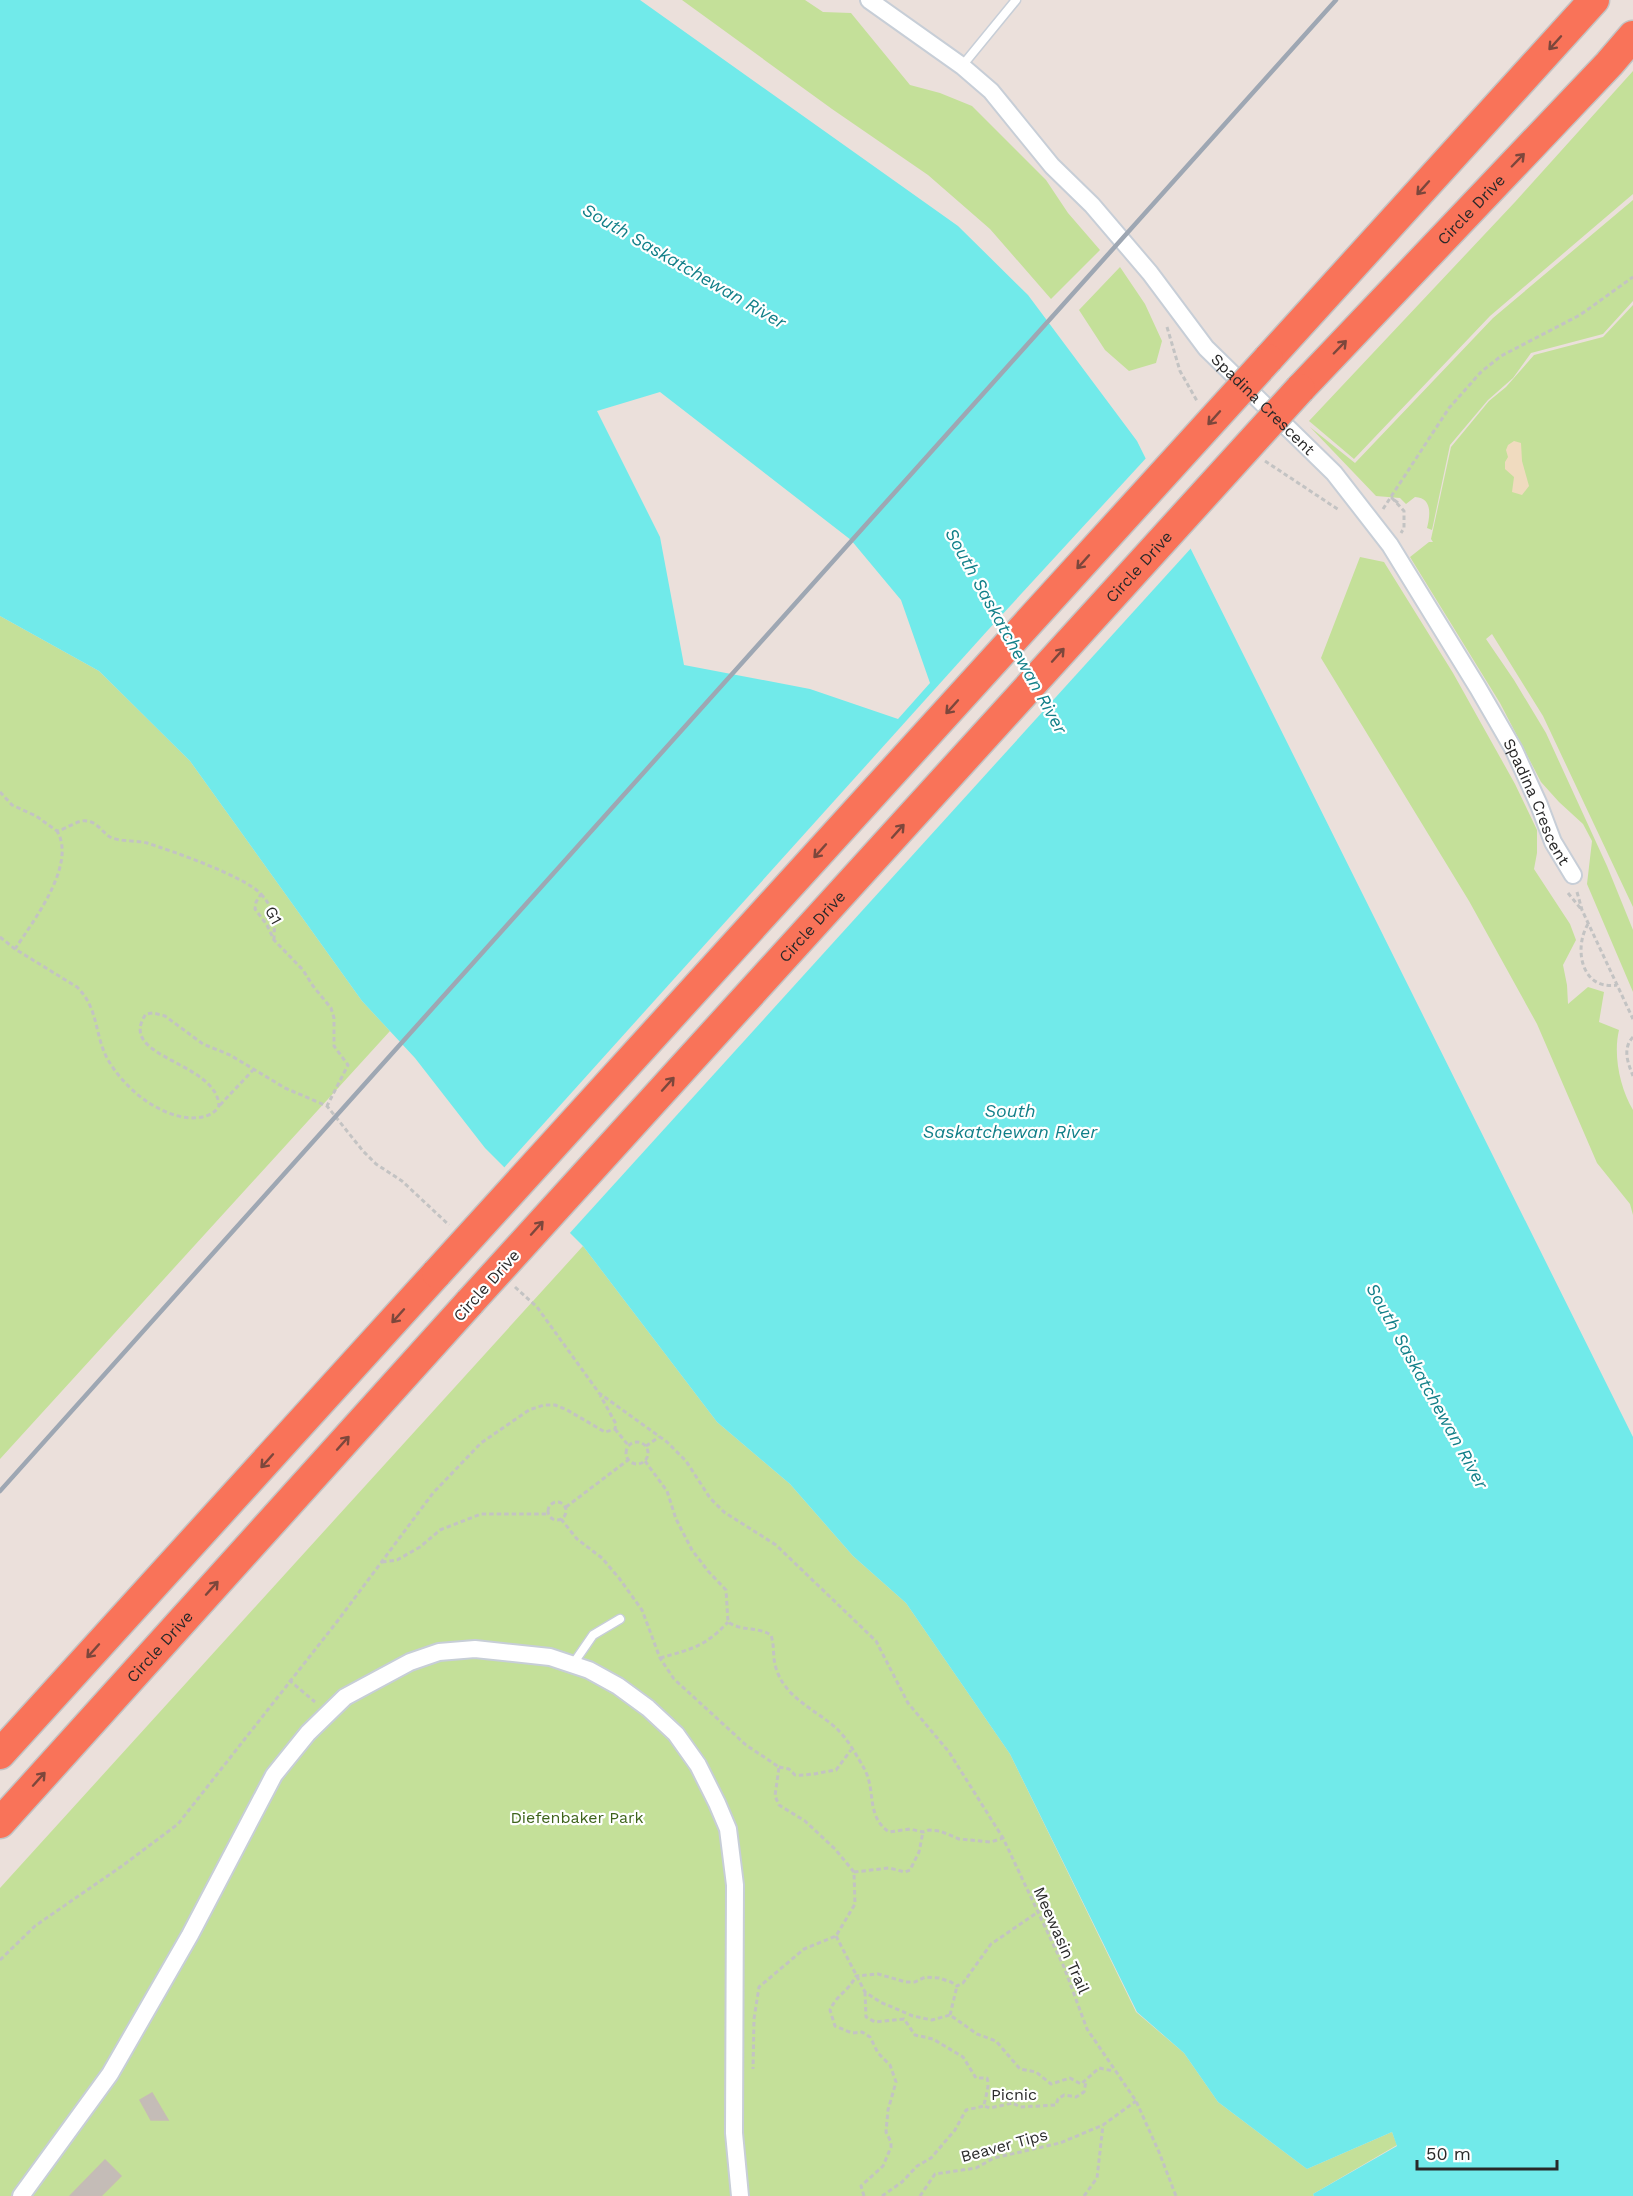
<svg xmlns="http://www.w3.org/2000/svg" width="1633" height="2196" viewBox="0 0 1633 2196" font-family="'Work Sans',sans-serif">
<rect width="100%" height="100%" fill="#ebe0db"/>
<path fill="#c4e099" d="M 682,0 L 805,0 L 823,12 L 851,13 L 910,85 L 940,93 L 972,106 L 1046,180 L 1068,213 L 1100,250 L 1051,299 L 990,229 L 928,175 L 832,109 Z
M 1633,71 L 1633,194 L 1490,316 L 1354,459 L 1309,421 L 1515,202 Z
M 1633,200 L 1633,301 L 1603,334 L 1531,353 L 1513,378 L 1488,400 L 1450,445 L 1432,530 L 1427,528 C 1430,516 1433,498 1415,497 L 1406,504 L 1400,498 L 1376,496 L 1310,427 L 1355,463 L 1493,318 Z
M 1120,267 L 1145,304 L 1162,341 L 1156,363 L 1129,371 L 1105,350 L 1079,310 Z
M 1633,305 L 1633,907 L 1543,716 L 1492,634 L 1486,639 L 1514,680 L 1546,733 L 1607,866 L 1633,930 L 1633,992 L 1587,884 L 1592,841 L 1583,824 L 1559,802 L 1541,782 L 1500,703 L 1410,557 L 1429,542 L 1433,542 L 1431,539 L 1451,447 L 1489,401 L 1506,387 L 1534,355 L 1603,337 Z
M 1360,557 L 1384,562 L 1453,673 L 1515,784 L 1537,830 L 1537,853 L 1534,869 L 1570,924 L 1576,940 L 1563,965 L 1567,985 L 1568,1004 L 1588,987 L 1604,992 L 1599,1022 L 1619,1030 C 1613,1055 1620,1088 1633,1110 L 1633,1215 L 1630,1204 L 1597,1163 L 1537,1024 L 1469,901 L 1321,658 Z
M 0,616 L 99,671 L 190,761 L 362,1001 L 390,1031 L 0,1459 Z
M 583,1246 L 717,1422 L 790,1484 L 853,1556 L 906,1603 L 1010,1754 L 1136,2012 L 1184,2053 L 1218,2102 L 1307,2169 L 1392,2132 L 1397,2145 L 1313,2194 L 1314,2196 L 0,2196 L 0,1888 Z"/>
<path fill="#f0dbbf" d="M 1514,441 L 1521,443 L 1522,461 L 1529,486 L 1522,495 L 1512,492 L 1514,477 L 1505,469 L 1505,462 L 1508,457 L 1506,450 L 1508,445 Z"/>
<path fill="#71eaea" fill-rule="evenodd" d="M 0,0 L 640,0 L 958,226 L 1028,295 L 1137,441 L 1633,1437 L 1633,2196 L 1314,2196 L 1313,2194 L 1397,2146 L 1392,2132 L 1307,2169 L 1218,2102 L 1184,2053 L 1137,2012 L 1010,1754 L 906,1603 L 853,1556 L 790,1484 L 717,1422 L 583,1246 L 485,1148 L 415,1058 L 362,1001 L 190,761 L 99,671 L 0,616 ZM 660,392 L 851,540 L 901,600 L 930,683 L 898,719 L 810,689 L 684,665 L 660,537 L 597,411 Z"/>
<path fill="#ebe0db" d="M 1148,456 L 1193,546 L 568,1235 L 502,1170 L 988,630 Z"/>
<path fill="#c4bcb7" stroke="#c6bcb5" stroke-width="1.5" d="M 152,2093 L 168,2120 L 151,2120 L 140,2100 Z
M 105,2160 L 121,2176 L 101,2196 L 70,2196 Z"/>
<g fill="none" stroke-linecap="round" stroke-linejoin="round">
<g stroke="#c7ced7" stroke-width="11">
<path id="service" d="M 962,66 L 1016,0
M 573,1664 L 593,1635 L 620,1619"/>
</g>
<g stroke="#c7ced7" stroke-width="20">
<g id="minor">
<path id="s1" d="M 869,0 L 962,66 L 991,91 L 1052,166 L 1092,205 L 1150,273 L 1206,348 L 1334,473 L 1390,545 L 1478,688 L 1514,750 L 1539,805 L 1553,842 L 1573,875"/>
<path d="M 21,2196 L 110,2074 L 190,1935 L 274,1775 L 308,1733 L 345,1697 L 410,1662 L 439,1652 L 475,1649 L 550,1657 L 589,1670 L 618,1686 L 648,1708 L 676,1734 L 698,1765 L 717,1803 L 728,1829 L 735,1885 L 734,2133 L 740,2196"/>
</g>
</g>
<g stroke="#c3c3c3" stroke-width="33">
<g id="motorway">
<path d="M 1268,359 L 1594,0"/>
<path id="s2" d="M 1300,389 L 1609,64 L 1633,36"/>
<path d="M 0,1754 L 437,1273"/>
<path id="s3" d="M 0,1823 L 470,1302"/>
</g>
</g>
<path stroke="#c3c3c3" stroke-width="3" stroke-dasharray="4.5 3" stroke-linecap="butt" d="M 1167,327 L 1180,371 L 1197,401
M 1265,461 L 1339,510
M 1398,503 L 1392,498 L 1404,511 L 1404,528 L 1401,533
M 1383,509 L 1449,408 L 1481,372 L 1501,356 L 1580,315 L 1633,277
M 0,792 L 12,805 L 36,816 L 57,831 C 67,829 78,819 87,821 C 97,822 102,832 110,837 C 120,842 136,840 147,843 C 172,851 244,876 261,894 L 256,902 L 255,909 L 267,925 L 274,940 L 303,970 L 313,986 L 331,1008 L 334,1018 L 334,1046 L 348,1065 L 327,1106
M 1577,892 L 1582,910 L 1633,1019
M 1568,893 L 1581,909
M 261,894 C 274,908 275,920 274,939
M 1588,924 C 1573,949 1582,991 1617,985
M 0,937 L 15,949 L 77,987 C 99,1009 94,1033 107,1058 C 123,1087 157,1116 191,1118 C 202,1118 213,1116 219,1106 C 217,1061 115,1058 146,1014 L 153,1013 L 165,1016 L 203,1044 L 230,1055 L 285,1088 L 327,1106 L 363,1151 L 376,1164 L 402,1181 L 449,1225
M 15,949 C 34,920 77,864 57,831
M 1633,1037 C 1622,1049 1628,1063 1633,1076
M 220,1105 L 254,1069
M 515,1287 L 537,1307 L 599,1393 L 667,1442 L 686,1461 L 710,1498 L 724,1512 L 776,1545 L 876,1641 L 908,1703 L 949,1752 L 1003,1838 L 1064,1967 L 1087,2029 L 1136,2101 L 1159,2152 L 1176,2196
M 615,1429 L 628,1445
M626 1453a11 11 0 1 1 22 0a11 11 0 1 1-22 0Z
M 646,1446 L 659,1437
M 645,1461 L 667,1491 L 676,1519 L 692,1550 L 708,1571 L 726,1590 L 728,1622 C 743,1632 756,1626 771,1635 C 775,1647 772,1659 777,1671 C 787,1699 816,1710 836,1728 C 848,1739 857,1756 865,1770 C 876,1792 866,1816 889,1832 L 910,1829 L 923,1832 L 929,1830 L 940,1831 L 959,1839 L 991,1842 L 1003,1838
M548 1511a9 9 0 1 1 18 0a9 9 0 1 1-18 0Z
M 566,1507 L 628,1460
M 561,1519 L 577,1539 L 602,1558 L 619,1578 L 642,1610 L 660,1658 L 674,1679 L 746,1745 L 779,1767 L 775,1796 L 779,1805 L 805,1821 L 835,1849 L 854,1872 L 855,1904 L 836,1936 L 804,1949 L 759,1987 L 754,2019 L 753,2069
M 382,1562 L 397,1560 L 420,1547 L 440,1530 L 481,1514 L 549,1514
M 660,1658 C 691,1649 705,1647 728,1622
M 289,1680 L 315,1702
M 779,1767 L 789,1769 L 795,1775 C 809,1776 822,1772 836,1770 L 851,1750
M 854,1872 L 889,1868 L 905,1872 L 910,1870 L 919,1852 L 923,1832
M 836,1936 L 865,1992 L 880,2002 L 913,2016 L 932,2020 L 950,2015 L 977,2034 L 996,2041 L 1020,2069 L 1036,2072 L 1051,2084 L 1070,2078 L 1081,2084 L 1099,2068 L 1113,2071
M 0,1960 L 35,1926 L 122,1866 L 178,1824 L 336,1623 L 433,1493 L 481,1443 L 529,1410 L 544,1405 L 555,1405 L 567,1410 L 605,1432 L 615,1429 L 616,1424 L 600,1395
M 865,1992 L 866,2017 L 875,2022 L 904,2019 L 915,2035 L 933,2039 L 963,2057 L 976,2078 L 987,2078 C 990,2087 985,2097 984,2106 L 990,2108 L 1013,2103 L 1020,2107 L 1056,2105 L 1058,2099 L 1064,2095 L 1076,2097 L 1084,2092 L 1086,2081
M 950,2015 L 957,1986
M 864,2196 L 861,2186 L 883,2166 L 891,2147 L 891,2142 L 886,2132 L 888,2110 L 896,2082 L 890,2065 L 878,2053 L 870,2037 L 862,2032 L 852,2033 L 835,2026 L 830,2010 C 837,1994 848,1992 856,1976 L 878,1974 L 906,1982 L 915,1982 L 925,1977 L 939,1978 L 951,1982 L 957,1986 L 963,1983 L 991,1944 L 1038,1912
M 882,2196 L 902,2182 L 917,2166 L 931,2158 L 955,2130 L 966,2110 L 984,2106
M 920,2196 L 935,2174 L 976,2168 L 994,2158 L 1060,2143 L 1103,2125 L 1136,2101
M 1084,2196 L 1097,2178 L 1103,2125"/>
<use href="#service" stroke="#fff" stroke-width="8"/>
<use href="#minor" stroke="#fff" stroke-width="16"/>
<use href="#motorway" stroke="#f97359" stroke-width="30"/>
<path stroke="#9ea7b3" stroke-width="4.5" d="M 0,1491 L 1336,0"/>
<g stroke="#c3c3c3" stroke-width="33" stroke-linecap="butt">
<g id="motorway-bridge">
<path d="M 437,1273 L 1268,359"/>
<path id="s4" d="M 470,1302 L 1300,389"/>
</g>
</g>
<use href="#motorway-bridge" stroke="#f97359" stroke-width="30"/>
</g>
<defs><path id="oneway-shaft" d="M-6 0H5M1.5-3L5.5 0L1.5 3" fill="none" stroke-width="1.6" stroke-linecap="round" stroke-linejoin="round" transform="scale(1.5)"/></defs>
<g stroke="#7c473c">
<use href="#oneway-shaft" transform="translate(1555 43) rotate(132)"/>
<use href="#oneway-shaft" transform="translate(1518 160) rotate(-46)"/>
<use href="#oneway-shaft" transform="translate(1423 188) rotate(132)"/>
<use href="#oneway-shaft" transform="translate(1340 347) rotate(-46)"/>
<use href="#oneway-shaft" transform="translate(1214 418) rotate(132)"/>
<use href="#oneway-shaft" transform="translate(1083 562) rotate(132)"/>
<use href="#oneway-shaft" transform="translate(1058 655) rotate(-48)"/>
<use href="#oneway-shaft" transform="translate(952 707) rotate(132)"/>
<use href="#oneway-shaft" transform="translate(898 831) rotate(-48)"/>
<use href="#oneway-shaft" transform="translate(820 851) rotate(132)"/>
<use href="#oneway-shaft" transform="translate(668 1084) rotate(-48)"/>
<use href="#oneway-shaft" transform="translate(537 1228) rotate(-48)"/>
<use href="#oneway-shaft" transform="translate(398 1316) rotate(132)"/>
<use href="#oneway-shaft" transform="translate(343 1443) rotate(-48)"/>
<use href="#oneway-shaft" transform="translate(267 1461) rotate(132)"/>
<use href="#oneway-shaft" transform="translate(212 1588) rotate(-48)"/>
<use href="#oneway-shaft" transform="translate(93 1651) rotate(132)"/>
<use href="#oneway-shaft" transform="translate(39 1779) rotate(-48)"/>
</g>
<g text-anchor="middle" stroke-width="4.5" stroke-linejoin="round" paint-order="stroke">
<g font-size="16" fill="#292929" stroke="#fff">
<text dy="6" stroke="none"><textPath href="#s2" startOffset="248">Circle Drive</textPath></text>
<text dy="6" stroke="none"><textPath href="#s1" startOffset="568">Spadina Crescent</textPath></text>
<text dy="6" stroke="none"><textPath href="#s4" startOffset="994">Circle Drive</textPath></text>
<text dy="6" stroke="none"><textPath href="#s1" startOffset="1054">Spadina Crescent</textPath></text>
<text transform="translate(274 915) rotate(61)" y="6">G1</text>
<text dy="6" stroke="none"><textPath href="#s4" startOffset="508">Circle Drive</textPath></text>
<text transform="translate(486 1285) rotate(-48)" y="6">Circle Drive</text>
<text dy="6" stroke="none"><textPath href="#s3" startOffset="238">Circle Drive</textPath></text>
<text transform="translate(1062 1940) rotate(66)" y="6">Meewasin Trail</text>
<text x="1014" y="2100">Picnic</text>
<text transform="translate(1004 2145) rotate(-15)" y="6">Beaver Tips</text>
</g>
<g font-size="16" fill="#3e641c" stroke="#fff">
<text x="577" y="1823">Diefenbaker Park</text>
</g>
<g font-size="18" font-style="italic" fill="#117f88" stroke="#fff">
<text transform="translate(684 266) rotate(30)" y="6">South Saskatchewan River</text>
<text transform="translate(1006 631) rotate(61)" y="6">South Saskatchewan River</text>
<text x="1010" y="1117">South<tspan x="1010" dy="21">Saskatchewan River</tspan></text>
<text transform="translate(1427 1386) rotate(61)" y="6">South Saskatchewan River</text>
</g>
</g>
<path d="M1417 2160v9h140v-9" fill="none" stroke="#292929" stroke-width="3"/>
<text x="1426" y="2160" font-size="18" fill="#292929" stroke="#ffffff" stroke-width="4.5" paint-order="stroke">50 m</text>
</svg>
